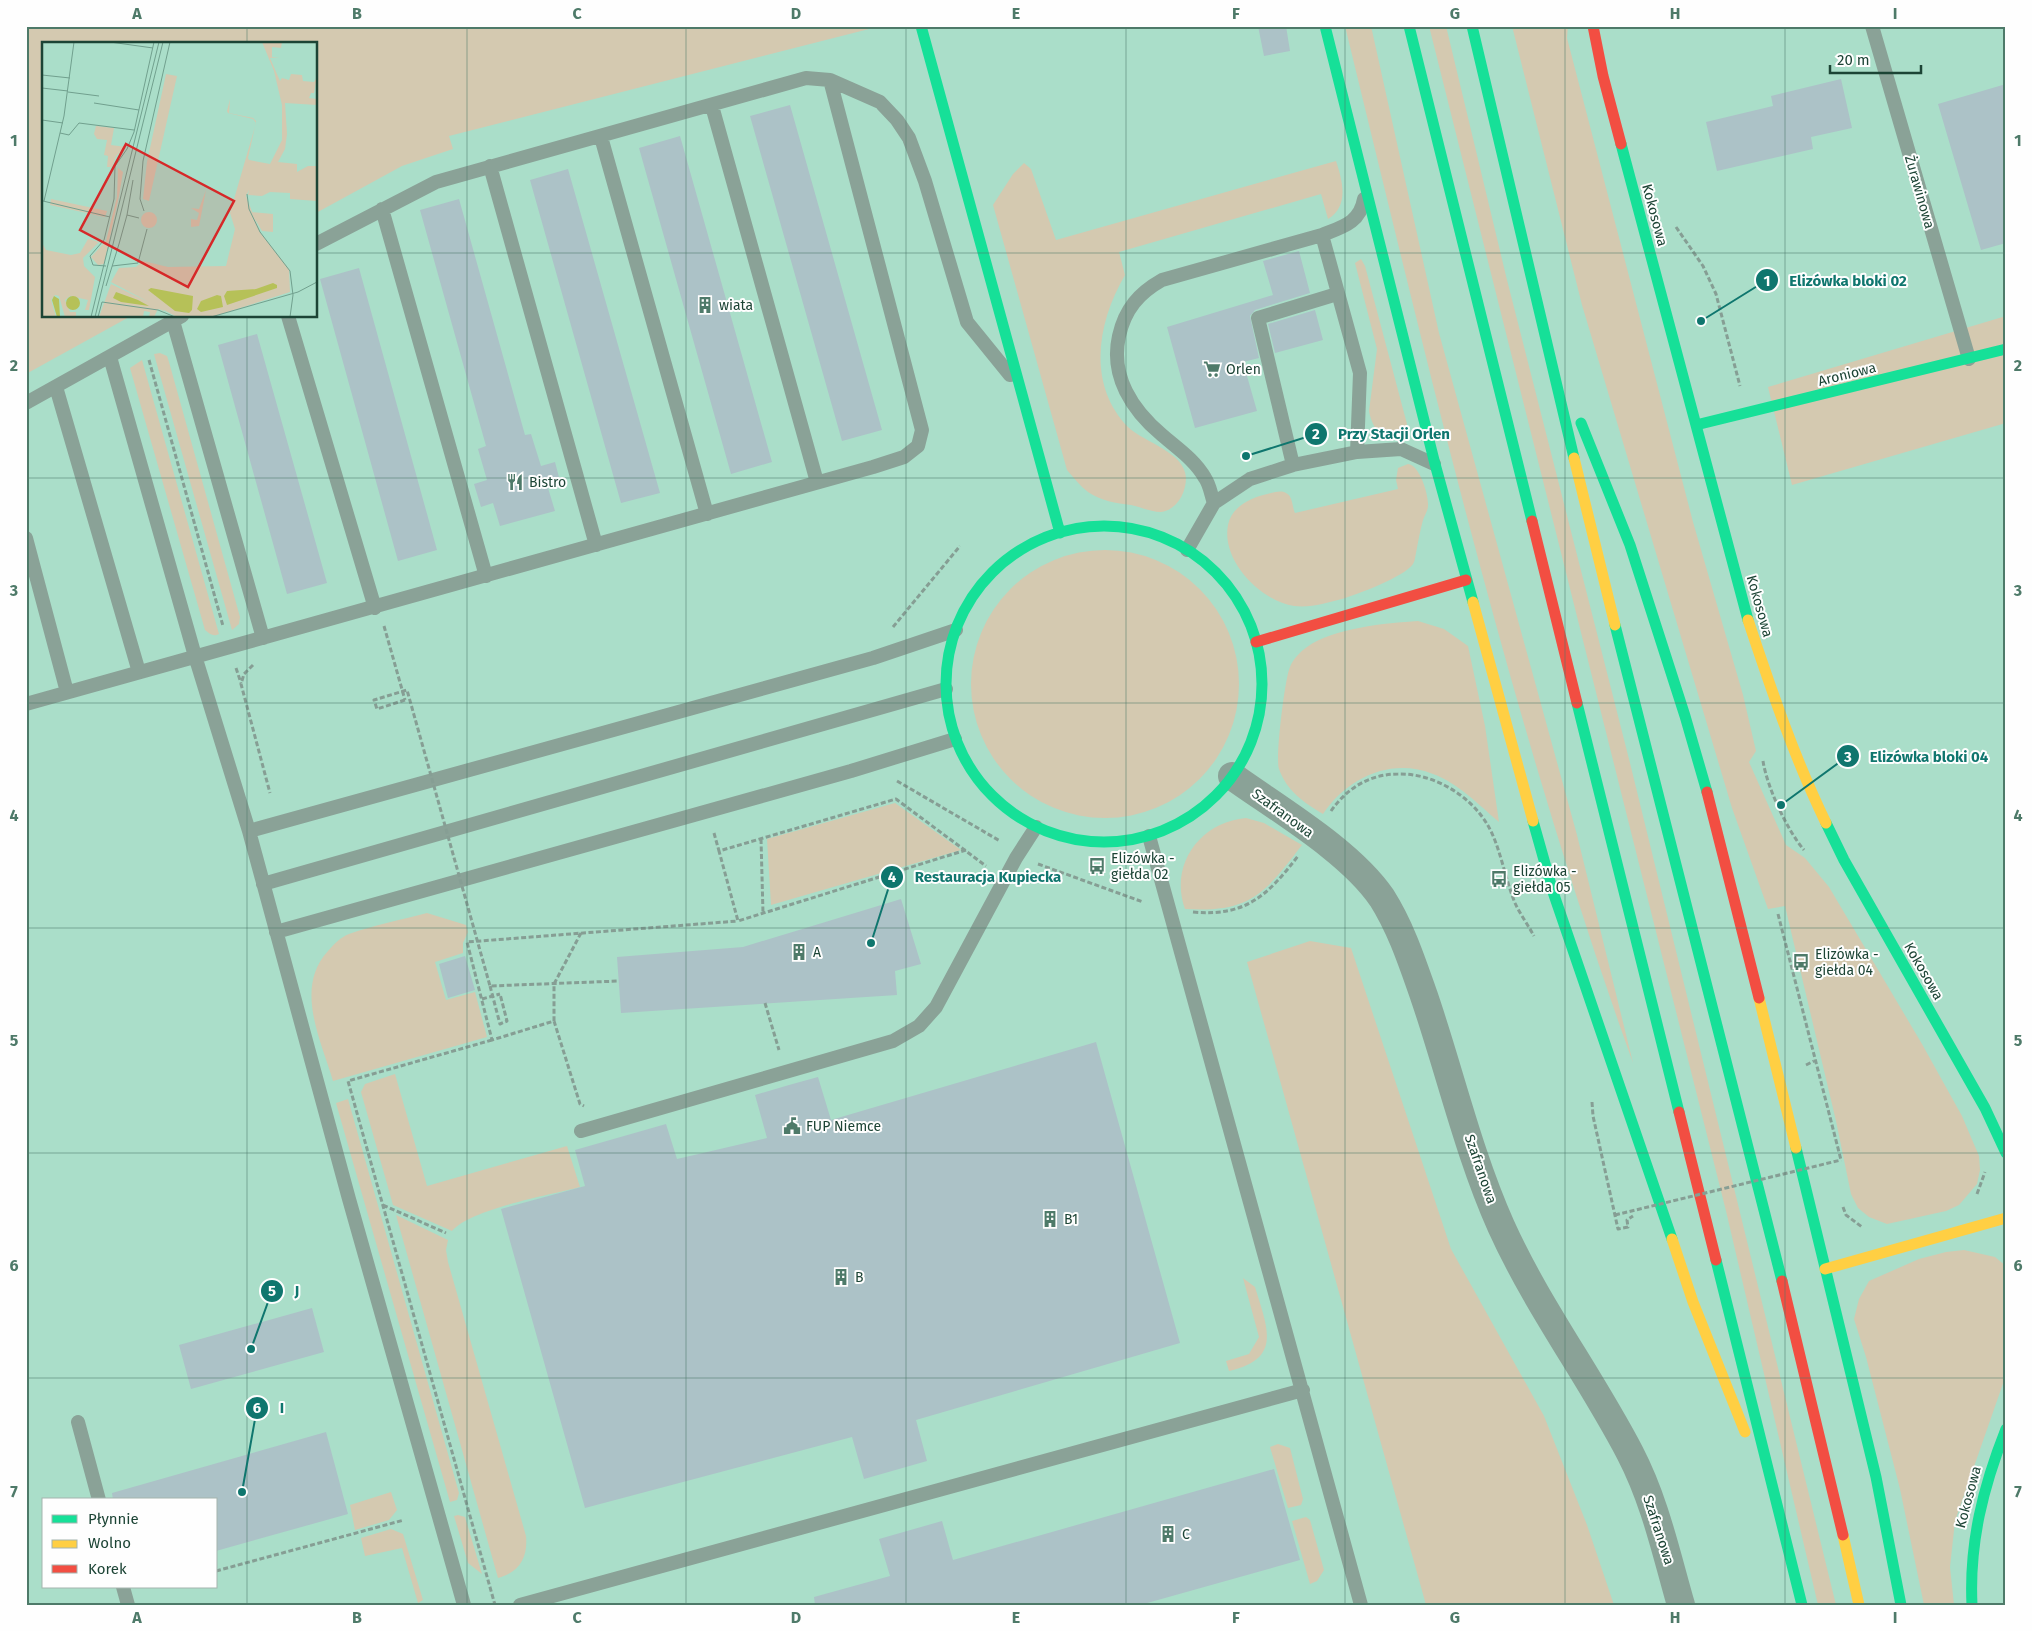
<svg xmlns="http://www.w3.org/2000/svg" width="2032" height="1631" viewBox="0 0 2032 1631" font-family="'Fira Sans',sans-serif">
<rect width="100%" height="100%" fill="#aadec9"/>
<path fill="#d4c9b0" d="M 26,26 L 870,26 L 869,29 L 449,136 L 453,149 L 402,166 L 316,213 L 316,44 L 44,44 L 44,316 L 131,316 L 26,374 Z
M 1345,26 L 1371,26 L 1439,333 L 1577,835 L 1633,1063 C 1512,726 1430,375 1345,26 Z
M 1429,26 L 1446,26 L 1507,280 L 1630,763 L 1836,1605 L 1818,1605 L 1726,1211 Z
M 1512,26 L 1568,26 L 1567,38 L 1693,522 L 1743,695 L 1756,751 L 1749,762 L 1786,845 L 1805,858 L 1829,887 L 1922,1044 L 1962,1116 L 1979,1156 L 1980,1170 L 1977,1184 L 1959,1205 L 1946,1211 L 1887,1224 L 1869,1217 L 1858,1208 L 1851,1194 L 1836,1121 L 1785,906 L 1768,909 L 1732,808 L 1582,305 Z
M 1336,161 C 1343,182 1349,206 1328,219 L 1321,194 L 1119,252 L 1125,275 C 1098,321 1086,384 1128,427 C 1145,443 1185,452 1186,478 C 1186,493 1177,510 1161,512 C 1152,512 1140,507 1131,505 C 1116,503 1101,501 1088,492 C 1080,486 1074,478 1067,470 L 993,205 L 1013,174 L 1024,163 L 1031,169 L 1056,240 Z
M 1361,259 L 1365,266 L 1407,424 C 1392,451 1373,434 1369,411 L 1377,349 L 1355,263 Z
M 2006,316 L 2006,423 L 1792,485 L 1768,387 Z
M 160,353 L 167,356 L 169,362 L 240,617 L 239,624 L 232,630 L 154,354 Z
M 142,360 L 219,634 C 213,637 210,634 205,630 L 130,368 Z
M 1408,464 C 1420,465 1429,496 1428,506 C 1428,510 1425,515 1423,520 C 1420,531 1418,542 1416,553 C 1415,557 1415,561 1413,564 C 1404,577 1358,594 1342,599 C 1326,603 1311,608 1294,606 C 1261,601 1221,561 1228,525 C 1232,505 1253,497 1271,493 C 1276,492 1281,490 1286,493 C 1293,496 1292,507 1295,513 L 1398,489 L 1396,480 L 1398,468 Z
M971 684a134 134 0 1 1 268 0a134 134 0 1 1-268 0Z
M 1418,621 L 1444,629 L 1468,646 L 1485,726 L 1499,822 C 1479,805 1458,783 1433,774 C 1391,757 1347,778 1323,814 C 1303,802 1287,791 1279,769 C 1275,759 1285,677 1290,667 C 1293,659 1300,652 1307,647 C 1333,628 1386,623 1418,621 Z
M 895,803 L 961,850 L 771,905 L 767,839 Z
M 1246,818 L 1264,823 L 1302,845 C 1265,893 1251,913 1185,909 C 1169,865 1200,822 1246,818 Z
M 427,913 L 466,925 L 468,932 L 463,943 L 463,953 L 435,962 L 446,1000 L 475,992 L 487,1037 L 333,1081 C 321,1040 294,988 328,951 C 334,944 341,937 349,934 C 374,925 401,920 427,913 Z
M 1310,941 L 1351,948 L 1451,1249 L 1544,1416 L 1587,1525 L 1614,1605 L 1426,1605 L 1247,962 Z
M 395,1074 L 427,1186 L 567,1146 L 580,1187 C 550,1195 470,1209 452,1231 L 393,1205 L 361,1092 L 365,1084 Z
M 348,1099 L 459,1493 L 457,1500 L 450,1502 L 336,1103 Z
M 396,1215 L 448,1240 L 446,1250 L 448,1262 L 526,1536 C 528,1557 520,1572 498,1578 Z
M 1964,1250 L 1995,1257 L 2006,1266 L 2006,1375 L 1955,1521 L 1950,1567 L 1954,1605 L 1924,1605 L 1900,1489 L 1866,1357 L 1854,1319 L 1859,1299 L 1869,1281 L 1919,1259 L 1946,1252 Z
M 1243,1278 L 1255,1287 C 1267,1327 1283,1359 1229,1371 L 1226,1361 L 1249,1354 L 1259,1337 Z
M 1278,1444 L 1290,1448 L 1303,1499 L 1301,1505 L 1288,1508 L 1270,1447 Z
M 391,1492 L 397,1510 L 389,1520 L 355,1530 L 350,1505 Z
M 458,1515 L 465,1517 L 482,1574 L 468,1563 L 454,1516 Z
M 1306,1517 L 1310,1520 L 1324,1570 L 1317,1581 L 1310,1584 L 1292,1521 Z
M 391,1529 L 403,1534 L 423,1600 L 418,1603 L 402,1548 L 365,1556 L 361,1538 Z"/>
<path fill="#acc2c7" d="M 1258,26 L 1286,26 L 1290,51 L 1264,56 Z
M 1841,79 L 1852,128 L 1811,137 L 1813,149 L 1717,171 L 1706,122 L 1773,106 L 1771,96 Z
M 2006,84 L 2006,243 L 1981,250 L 1938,104 Z
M 790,105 L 882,430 L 842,441 L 750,116 Z
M 680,136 L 772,462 L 731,474 L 639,148 Z
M 568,169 L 660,493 L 621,503 L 530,180 Z
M 459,199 L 525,435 L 531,434 L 541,466 L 555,462 L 561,485 L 548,488 L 555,511 L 500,526 L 493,503 L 481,507 L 474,484 L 487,480 L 478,449 L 486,446 L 420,210 Z
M 1299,251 L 1310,293 L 1255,310 L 1250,316 L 1259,358 L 1243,362 L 1257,411 L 1195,428 L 1167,327 L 1273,295 L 1263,261 Z
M 359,268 L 437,550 L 398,561 L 320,279 Z
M 1315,310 L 1323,340 L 1275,353 L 1268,324 Z
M 257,334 L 327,583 L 287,594 L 218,345 Z
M 901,899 L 921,964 L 895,971 L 897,995 L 621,1013 L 617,957 L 743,947 Z
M 465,956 L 475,990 L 448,998 L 439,964 Z
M 1096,1042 L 1180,1343 L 916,1420 L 927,1461 L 864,1479 L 852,1437 L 585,1508 L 501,1209 L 585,1186 L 575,1150 L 666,1124 L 677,1159 L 767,1138 L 755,1095 L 789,1085 L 818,1077 L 831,1120 Z
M 312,1308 L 324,1352 L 191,1389 L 179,1345 Z
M 326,1432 L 348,1514 L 216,1551 L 216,1500 L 113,1500 L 112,1493 Z
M 1274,1469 L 1300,1560 L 1140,1605 L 815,1605 L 814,1597 L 890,1576 L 879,1539 L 942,1521 L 953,1560 Z"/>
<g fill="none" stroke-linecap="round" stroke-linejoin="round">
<path stroke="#869e94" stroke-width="3" stroke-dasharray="5 2.5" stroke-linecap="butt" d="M 1676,227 L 1703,266 L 1716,294 L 1740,386
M 149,360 L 223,626
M 384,626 L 405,700
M 893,627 L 960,546
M 253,665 L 244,674 L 241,684 L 270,793
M 236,668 L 241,683
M 1763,761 C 1767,787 1787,830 1804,850
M 897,781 L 1000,841
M 1331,811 C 1347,788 1370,774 1398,774 C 1432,773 1469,794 1487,824 C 1500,845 1505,879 1515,903 C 1520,914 1528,925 1534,936
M 714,833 L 719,851
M 761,839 L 763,913
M 966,850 L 738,921 L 719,851 L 896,799 L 986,866
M 1038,864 L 1143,902
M 1193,912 C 1246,917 1268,895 1298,856
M 1778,914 L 1841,1160
M 581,933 L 554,984 L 554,1021 L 492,1040 L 467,942 L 738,921
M 482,999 L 500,994
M 765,1003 L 779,1050
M 554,1021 L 580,1104 L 584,1106
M 492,1040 L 348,1081 L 495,1605
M 1806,1065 L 1814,1061
M 1592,1102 L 1593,1116 L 1618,1229 L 1628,1227 L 1627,1220 L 1633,1216
M 1977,1194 L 1985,1172
M 383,1205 L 446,1233
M 1843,1207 L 1846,1215 L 1862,1227
M 216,1571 L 404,1520"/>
<path stroke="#8aa297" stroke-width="14" d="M 1872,26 L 1969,359
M 830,80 L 880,102 L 897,120 L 909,138 L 925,181 L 967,322 L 1010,375
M 712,106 L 817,482
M 601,137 L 707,514
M 490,166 L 596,545
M 382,209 L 486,576
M 1322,235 L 1360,373 L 1357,452
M 288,316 L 375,608
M 173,321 L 263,638
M 110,357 L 195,656 L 249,831 L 349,1199 L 464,1605
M 56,387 L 139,672
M 26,403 L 182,316
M 1293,465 L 1258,318 L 1337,294
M 1214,503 C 1211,495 1210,485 1205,478 C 1195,460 1177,448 1162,435 C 1132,410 1110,376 1119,336 C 1125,309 1139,293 1162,280 L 1322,235 C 1342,227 1360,223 1364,199
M 26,538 L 67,692
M 1187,550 L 1214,503 L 1250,479 L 1293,465 L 1357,452 L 1401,449 L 1434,464
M 26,704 L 873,467 L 904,457 L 918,446 L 922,430 L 830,80 L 806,78 L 436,182 L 316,244
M 249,831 L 873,658 L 956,630
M 1149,836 L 1361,1605
M 263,884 L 946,689
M 276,932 L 851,771 L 955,739
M 581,1131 L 893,1041 L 919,1026 L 936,1007 L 1016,858 L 1036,827
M 78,1422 L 99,1500
M 123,1587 L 128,1605
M 520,1605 L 1303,1390"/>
<path stroke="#8aa297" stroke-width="28" d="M 1232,776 C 1278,809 1350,851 1382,898 C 1401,928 1412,962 1424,996 C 1450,1072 1468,1152 1501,1226 C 1537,1306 1590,1376 1630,1453 C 1655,1501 1666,1553 1681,1605"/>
<path stroke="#16e098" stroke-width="11" d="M 921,26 L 1060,533
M 1325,26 L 1435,464 L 1473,602
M 1409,26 L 1532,521
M 1472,26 L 1574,458
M 1621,144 L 1748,620
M 1581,423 L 1630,545 L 1685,716 L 1707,792
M 1696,425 L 2006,349
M946 684a158 158 0 1 1 316 0a158 158 0 1 1-316 0Z
M 1615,625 L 1782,1281
M 1577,703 L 1679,1112
M 1533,821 L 1553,892 L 1672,1239
M 1826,823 L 1844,860 L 1985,1108 L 2006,1153
M 1796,1148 L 1876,1477 L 1901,1605
M 1716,1260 L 1802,1605
M 1972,1605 C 1969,1543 1983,1487 2006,1429"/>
<path stroke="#ffcf43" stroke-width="11" d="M 1574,458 L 1615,625
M 1473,602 L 1533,821
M 1748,620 C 1771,689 1794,757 1826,823
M 1759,998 L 1796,1148
M 1672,1239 L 1693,1302 L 1745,1432
M 1825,1269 L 2006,1218
M 1843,1535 L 1859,1605"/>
<path stroke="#f24e42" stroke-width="11" d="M 1593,26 L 1603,76 L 1621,144
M 1532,521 L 1577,703
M 1256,642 L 1466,580
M 1707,792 L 1759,998
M 1679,1112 L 1716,1260
M 1782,1281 L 1843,1535"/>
<path stroke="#869e94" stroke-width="3" stroke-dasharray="5 2.5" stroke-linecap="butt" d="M 405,700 L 377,709 L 374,700 L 407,690 L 490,986 L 619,981
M 490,986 L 500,1024 L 507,1021 L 500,994
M 1615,1215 L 1841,1160"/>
</g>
<path fill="none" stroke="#4e7a69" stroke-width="1" stroke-opacity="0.55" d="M 247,26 L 247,44M 467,26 L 467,1605M 686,26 L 686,1605M 906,26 L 906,1605M 1126,26 L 1126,1605M 1345,26 L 1345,1605M 1565,26 L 1565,1605M 1785,26 L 1785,1605M 26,253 L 44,253M 316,253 L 2006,253M 247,316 L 247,1605M 26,478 L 2006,478M 26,703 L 2006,703M 26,928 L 2006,928M 26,1153 L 2006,1153M 26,1378 L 2006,1378"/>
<defs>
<g id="building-bare" transform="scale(1.35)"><path d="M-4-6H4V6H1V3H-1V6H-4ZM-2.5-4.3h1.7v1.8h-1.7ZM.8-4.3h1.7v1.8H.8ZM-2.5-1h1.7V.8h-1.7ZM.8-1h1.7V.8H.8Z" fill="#4e7a69" stroke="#fefefe" stroke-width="2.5" paint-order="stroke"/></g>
<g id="supermarket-bare" transform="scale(1.35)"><path d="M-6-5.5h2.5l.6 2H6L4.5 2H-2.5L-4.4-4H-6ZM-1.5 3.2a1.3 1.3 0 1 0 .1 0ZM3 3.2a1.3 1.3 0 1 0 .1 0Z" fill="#4e7a69" stroke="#fefefe" stroke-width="2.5" paint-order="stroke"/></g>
<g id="restaurant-bare" transform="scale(1.35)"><path d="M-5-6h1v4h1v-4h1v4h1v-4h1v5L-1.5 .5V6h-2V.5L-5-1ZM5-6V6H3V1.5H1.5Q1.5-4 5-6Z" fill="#4e7a69" stroke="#fefefe" stroke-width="2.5" paint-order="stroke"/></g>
<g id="bus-bare" transform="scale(1.35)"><path d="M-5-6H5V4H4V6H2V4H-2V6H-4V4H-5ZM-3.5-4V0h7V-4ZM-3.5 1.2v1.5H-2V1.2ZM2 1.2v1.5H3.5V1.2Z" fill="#4e7a69" stroke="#fefefe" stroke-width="2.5" paint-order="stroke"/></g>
<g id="civic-bare" transform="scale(1.35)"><path d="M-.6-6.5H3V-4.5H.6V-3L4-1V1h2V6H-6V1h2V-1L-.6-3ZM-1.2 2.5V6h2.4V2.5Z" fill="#4e7a69" stroke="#fefefe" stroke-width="2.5" paint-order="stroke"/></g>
</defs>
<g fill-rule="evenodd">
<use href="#building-bare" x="705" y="305"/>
<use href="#supermarket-bare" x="1212" y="369"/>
<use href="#restaurant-bare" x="515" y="482"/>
<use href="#bus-bare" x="1097" y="866"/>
<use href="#bus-bare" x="1499" y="879"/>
<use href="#building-bare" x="799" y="952"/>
<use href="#bus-bare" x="1801" y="962"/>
<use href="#civic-bare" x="792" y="1126"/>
<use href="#building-bare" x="1050" y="1219"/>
<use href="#building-bare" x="841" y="1277"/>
<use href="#building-bare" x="1168" y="1534"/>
</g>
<g text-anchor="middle" stroke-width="4" stroke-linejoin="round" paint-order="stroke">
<g font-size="14" fill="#1c4435" stroke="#fefefe">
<text transform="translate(1920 192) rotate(74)" y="5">Żurawinowa</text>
<text transform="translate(1655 215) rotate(75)" y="5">Kokosowa</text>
<text transform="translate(1847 374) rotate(-14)" y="5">Aroniowa</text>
<text transform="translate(1760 606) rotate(74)" y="5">Kokosowa</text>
<text transform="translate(1283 813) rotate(36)" y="5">Szafranowa</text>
<text transform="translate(1924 971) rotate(60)" y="5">Kokosowa</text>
<text transform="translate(1481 1169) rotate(71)" y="5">Szafranowa</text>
<text transform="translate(1968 1497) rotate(-75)" y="5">Kokosowa</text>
<text transform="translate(1659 1530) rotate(72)" y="5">Szafranowa</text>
</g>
<g font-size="14" fill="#1c4435" stroke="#fefefe" text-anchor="start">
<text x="719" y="310">wiata</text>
<text x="1226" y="374">Orlen</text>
<text x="529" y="487">Bistro</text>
<text x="1111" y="863">Elizówka -<tspan x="1111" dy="16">giełda 02</tspan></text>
<text x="1513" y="876">Elizówka -<tspan x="1513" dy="16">giełda 05</tspan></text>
<text x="813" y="957">A</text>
<text x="1815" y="959">Elizówka -<tspan x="1815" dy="16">giełda 04</tspan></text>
<text x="806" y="1131">FUP Niemce</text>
<text x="1064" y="1224">B1</text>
<text x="855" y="1282">B</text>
<text x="1182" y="1539">C</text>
</g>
</g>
<g transform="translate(42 42)">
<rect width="275" height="275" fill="#aadec9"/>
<path d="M 220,0 L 240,0 L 239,6 L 230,5 L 230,15 L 237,15 L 228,16 L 238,39 L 240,36 L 247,38 L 249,32 L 260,33 L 261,39 L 272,40 L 275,35 L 272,51 L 269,51 L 267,56 L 275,57 L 275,63 L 243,61 L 245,92 L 243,107 L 236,120 L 255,122 L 255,130 L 266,124 L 275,124 L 275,159 L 248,157 L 248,151 L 228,150 L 220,154 L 206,153 L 207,148 L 204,154 L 218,190 L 247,227 L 248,250 L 170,275 L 135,275 L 69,240 L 77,226 L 94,225 L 101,219 L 126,225 L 184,224 L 193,187 L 188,171 L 214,81 L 211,77 L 186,71 L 185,69 L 188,57 L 187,71 L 211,76 L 214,79 L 214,80 L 206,116 L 207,118 L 228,122 L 240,98 L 240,63 L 232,29 ZM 124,32 L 135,34 L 107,159 L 101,157 L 105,120 ZM 54,84 L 72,86 L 69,103 L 84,105 L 74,114 L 70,125 L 65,125 L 66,114 L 62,113 L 65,98 L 55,97 L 52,92 ZM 76,126 L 81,130 L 77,154 L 62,222 L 56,223 L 49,215 L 64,199 L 75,155 ZM 164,148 L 157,184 L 149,185 L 149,177 L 155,178 L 157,171 L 149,166 L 157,167 ZM 9,157 L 65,169 L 63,175 L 8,163 ZM 209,170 L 231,172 L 231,190 L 220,189 ZM99 178a8 8 0 1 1 16 0a8 8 0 1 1-16 0ZM 46,197 L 57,200 L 41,216 L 42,224 L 53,235 L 47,268 L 43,268 L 46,258 L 28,254 L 23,258 L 28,270 L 34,270 L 34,275 L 23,275 L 17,254 L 13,253 L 9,258 L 14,275 L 0,275 L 0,201 L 4,208 L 29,213 L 38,211 ZM 69,242 L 115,264 L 123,269 L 116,267 L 112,275 L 107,275 L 108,270 L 102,269 L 101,275 L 57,275 Z" fill="#d4c9b0"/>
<path d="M 231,241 L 235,243 L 235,246 L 185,263 L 182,254 L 185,249 L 214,247 ZM 109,246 L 151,254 L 150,268 L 147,271 L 133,269 L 106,248 ZM 74,250 L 96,258 L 107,264 L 79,260 L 71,256 ZM 175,253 L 179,254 L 181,265 L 159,270 L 155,267 L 159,259 ZM24 261a7 7 0 1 1 14 0a7 7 0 1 1-14 0ZM 12,254 L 17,257 L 18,275 L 15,275 L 10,258 Z" fill="#b6c158"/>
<path fill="none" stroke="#71a08e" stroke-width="1" d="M 68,0 L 111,6M 0,33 L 28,36M 0,46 L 26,49M 26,50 L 57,54M 52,61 L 97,68M 0,78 L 21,81M 18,91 L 27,93 L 37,81 L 92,88M 205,152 L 207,167 L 218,190 L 248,229 L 251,253 L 248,275M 1,159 L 68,175M 2,159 L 22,74 L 32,0M 102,169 L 98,157 L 101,119 L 128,0M 85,173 L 91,138M 77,202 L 85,173 L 97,176M 64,224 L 51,223 L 48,214 L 62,198 L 72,157 L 73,124 L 85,107 L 92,90 L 112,0M 70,224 L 96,221 L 105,187M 64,244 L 77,202M 49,275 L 117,0M 53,275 L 121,0M 56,275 L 60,260 L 116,268 L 133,275M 169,275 L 256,250 L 275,240"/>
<path fill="#d62828" fill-opacity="0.15" stroke="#d62828" stroke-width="2.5" d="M 84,102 L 192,159 L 146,245 L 38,188 Z"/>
<rect width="275" height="275" fill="none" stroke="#1c4435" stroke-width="2.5"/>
</g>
<path fill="none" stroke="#0f766e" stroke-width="2" d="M1701 321L1767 280M1246 456L1316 434M1781 805L1848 756M871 943L892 877M251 1349L272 1291M242 1492L257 1408"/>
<g fill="#0f766e" stroke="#fefefe" stroke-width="2">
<circle cx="1701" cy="321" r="5"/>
<circle cx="1246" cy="456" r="5"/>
<circle cx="1781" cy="805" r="5"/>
<circle cx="871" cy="943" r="5"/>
<circle cx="251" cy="1349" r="5"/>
<circle cx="242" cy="1492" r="5"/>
<circle cx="1767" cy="280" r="12"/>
<circle cx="1316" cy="434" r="12"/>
<circle cx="1848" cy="756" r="12"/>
<circle cx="892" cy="877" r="12"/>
<circle cx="272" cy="1291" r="12"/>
<circle cx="257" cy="1408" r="12"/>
</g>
<g font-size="15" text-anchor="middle" font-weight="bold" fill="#fff">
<text x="1767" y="286">1</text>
<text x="1316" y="439">2</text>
<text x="1848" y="762">3</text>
<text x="892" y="882">4</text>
<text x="272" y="1296">5</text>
<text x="257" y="1413">6</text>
</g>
<g font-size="15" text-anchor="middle" font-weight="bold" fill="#0f766e" stroke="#fefefe" stroke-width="4" stroke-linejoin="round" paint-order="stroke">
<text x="1848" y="286">Elizówka bloki 02</text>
<text x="1394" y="439">Przy Stacji Orlen</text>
<text x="1929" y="762">Elizówka bloki 04</text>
<text x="988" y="882">Restauracja Kupiecka</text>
<text x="297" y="1296">J</text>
<text x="282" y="1413">I</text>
</g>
<rect width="2032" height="1631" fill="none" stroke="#fefefe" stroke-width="55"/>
<rect x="42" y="1498" width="175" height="90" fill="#fefefe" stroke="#a4b4ae"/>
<rect x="52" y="1515" width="25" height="8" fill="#16e098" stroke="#a4b4ae"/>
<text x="88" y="1524" font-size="15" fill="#1c4435">Płynnie</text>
<rect x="52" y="1540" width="25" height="8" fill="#ffcf43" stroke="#a4b4ae"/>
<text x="88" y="1548" font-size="15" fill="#1c4435">Wolno</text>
<rect x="52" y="1565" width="25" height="8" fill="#f24e42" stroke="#a4b4ae"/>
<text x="88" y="1574" font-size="15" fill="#1c4435">Korek</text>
<path d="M1830 65v8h91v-8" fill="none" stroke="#1c4435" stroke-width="2.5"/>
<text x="1837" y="65" font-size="15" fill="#1c4435" stroke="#fefefe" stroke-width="4" paint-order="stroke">20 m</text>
<rect x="28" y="28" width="1976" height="1576" fill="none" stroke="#4e7a69" stroke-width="2"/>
<g font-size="16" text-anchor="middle" font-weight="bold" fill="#4e7a69">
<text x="137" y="19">A</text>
<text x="357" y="19">B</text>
<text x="577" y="19">C</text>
<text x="796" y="19">D</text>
<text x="1016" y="19">E</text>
<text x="1236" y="19">F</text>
<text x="1455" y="19">G</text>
<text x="1675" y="19">H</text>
<text x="1895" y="19">I</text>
<text x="14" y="146">1</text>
<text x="2018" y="146">1</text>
<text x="14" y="371">2</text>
<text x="2018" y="371">2</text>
<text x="14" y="596">3</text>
<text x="2018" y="596">3</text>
<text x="14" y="821">4</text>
<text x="2018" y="821">4</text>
<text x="14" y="1046">5</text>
<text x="2018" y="1046">5</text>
<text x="14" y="1271">6</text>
<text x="2018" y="1271">6</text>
<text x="14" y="1497">7</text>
<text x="2018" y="1497">7</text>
<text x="137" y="1623">A</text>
<text x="357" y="1623">B</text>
<text x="577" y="1623">C</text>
<text x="796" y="1623">D</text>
<text x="1016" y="1623">E</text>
<text x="1236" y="1623">F</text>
<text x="1455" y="1623">G</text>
<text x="1675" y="1623">H</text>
<text x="1895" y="1623">I</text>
</g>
</svg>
